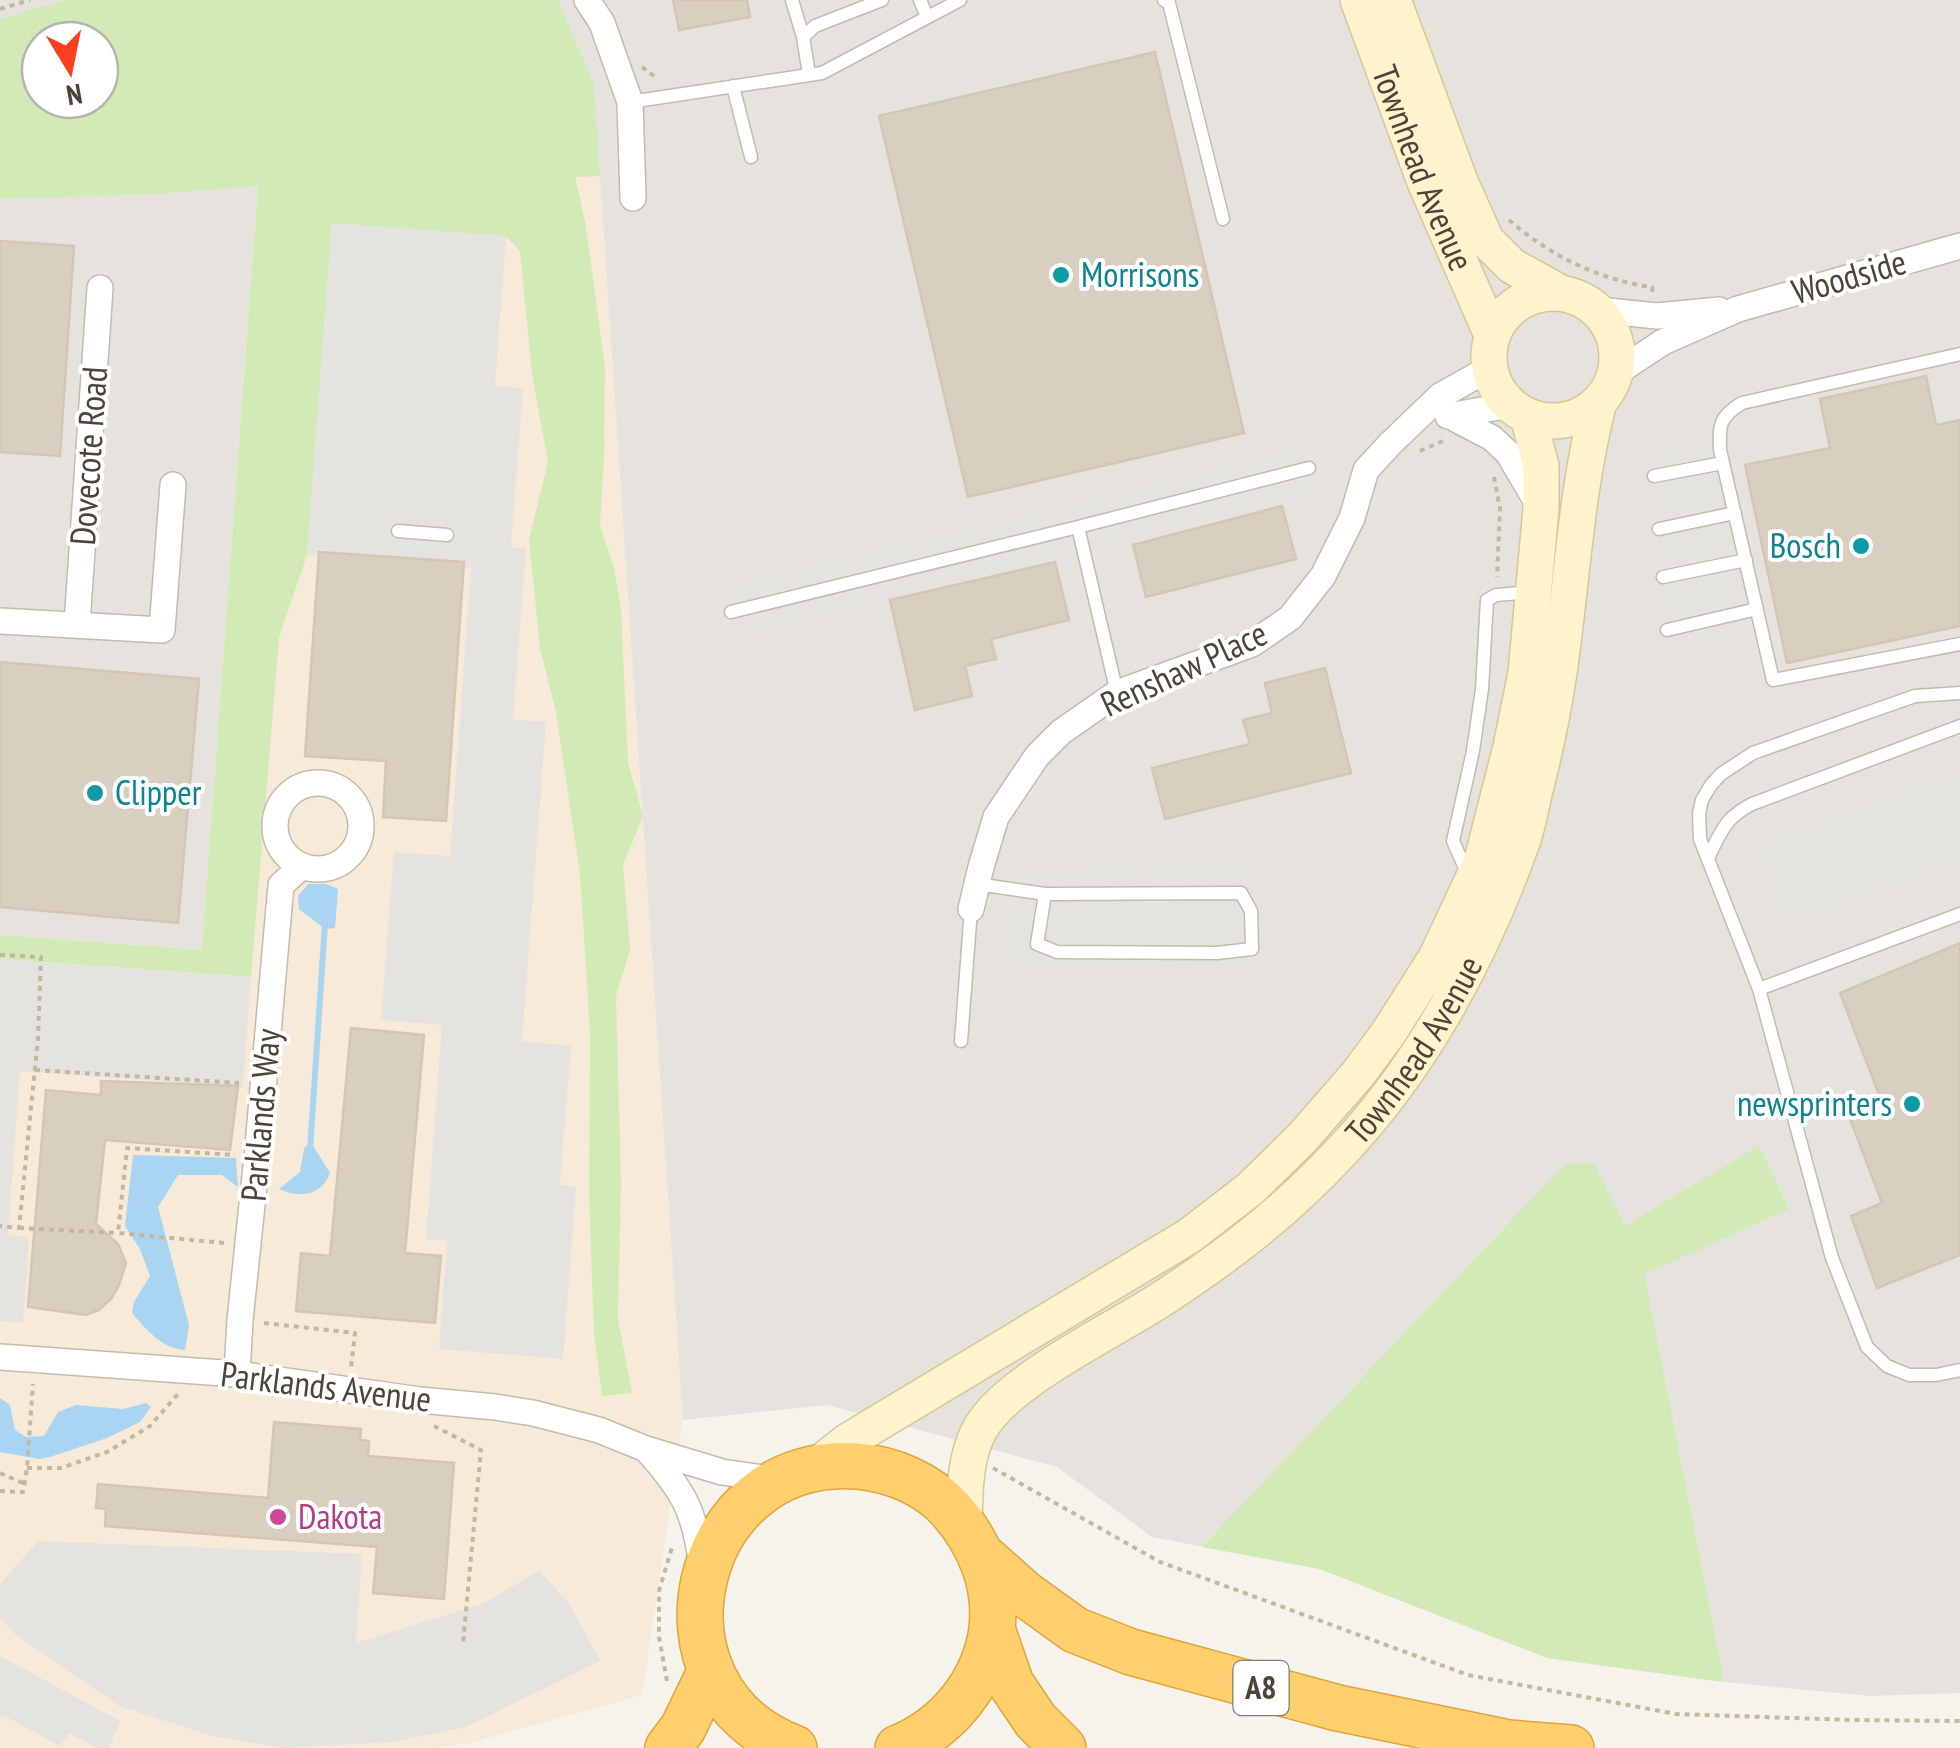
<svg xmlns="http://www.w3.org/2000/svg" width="1960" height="1748" viewBox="0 0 1960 1748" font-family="'PT Sans Narrow',sans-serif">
<rect width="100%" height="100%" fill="#f6f3ec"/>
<path fill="#f7ead8" d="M 599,160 L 683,1420 L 642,1695 L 466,1744 L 433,1748 L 0,1748 L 0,935 L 201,950 L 258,185 Z"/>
<path fill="#e6e2dd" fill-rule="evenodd" d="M 0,0 L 1960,0 L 1960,1693 L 1871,1696 L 1724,1682 L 1547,1658 L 1320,1569 L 1152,1537 L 1057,1467 L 827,1405 L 683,1420 L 599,160 L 258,185 L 202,950 L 0,935 ZM 40,40 L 100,40 L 100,100 L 40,100 Z"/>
<path fill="#d2eab5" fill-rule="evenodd" d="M 65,0 L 558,0 L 594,85 L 600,176 L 575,177 L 585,221 L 605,366 L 604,457 L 600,525 L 614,567 L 621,610 L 628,763 L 643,816 L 623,865 L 630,950 L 616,996 L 621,1181 L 618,1319 L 632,1393 L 602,1396 L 594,1333 L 589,1194 L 590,1031 L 580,874 L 556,712 L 540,648 L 529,540 L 548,462 L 532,374 L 520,251 L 506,236 L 332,224 L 307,555 L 279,638 L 251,977 L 0,959 L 0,935 L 202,950 L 258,186 L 150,194 L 0,199 L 0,19 ZM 40,40 L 100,40 L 100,100 L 40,100 Z
M 1759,1146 L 1789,1209 L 1644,1274 L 1724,1682 L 1547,1658 L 1320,1569 L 1202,1547 L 1565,1164 L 1594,1163 L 1625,1226 Z"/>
<path fill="#e5e3e0" d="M 332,223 L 506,236 L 495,386 L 523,388 L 511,547 L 526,549 L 513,719 L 546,722 L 522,1041 L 571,1046 L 560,1185 L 576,1187 L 563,1359 L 439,1349 L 447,1241 L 426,1239 L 442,1025 L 381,1020 L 394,852 L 450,856 L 471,568 L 307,555 Z
M 1709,439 L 1753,632 L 1666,650 L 1656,449 Z
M 1305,444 L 1317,494 L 726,639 L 713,588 Z
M 1953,768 L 1960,785 L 1960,862 L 1785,929 L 1752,845 Z
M 1253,865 L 1253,972 L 1004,972 L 1004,866 Z
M 0,959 L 251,977 L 243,1087 L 20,1071 L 8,1235 L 29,1237 L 23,1323 L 0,1321 Z
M 38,1541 L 362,1554 L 356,1643 L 482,1604 L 539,1571 L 569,1603 L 600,1661 L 466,1727 L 392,1742 L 283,1748 L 209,1735 L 119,1706 L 15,1634 L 0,1618 L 0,1584 Z
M 0,1656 L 120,1721 L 109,1748 L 97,1748 L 69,1733 L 60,1746 L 3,1715 L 0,1717 Z"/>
<path fill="#a9d4f2" d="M 308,884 L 326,884 L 338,889 L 335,928 L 325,929 L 299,909 L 298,896 Z
M 310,1141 L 330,1173 C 322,1195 300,1199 279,1189 L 300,1172 L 304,1149 Z
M 133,1155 L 236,1158 L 238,1187 L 222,1175 L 178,1175 L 158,1207 L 189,1325 L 185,1350 C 161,1348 147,1330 132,1313 L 134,1302 L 150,1276 L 140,1249 L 125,1226 Z
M 0,1398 L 10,1405 L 15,1430 L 26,1437 L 44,1436 L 58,1412 L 76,1405 L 123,1409 L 146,1403 L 151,1407 L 140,1422 L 107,1438 L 50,1457 L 39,1459 L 0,1452 Z"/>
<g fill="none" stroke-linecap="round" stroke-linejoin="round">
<path stroke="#a9d4f2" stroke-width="6" d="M 310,1150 L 325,923"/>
</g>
<path fill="#d8cfc1" stroke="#d3c7b4" stroke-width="2.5" d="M 673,0 L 747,0 L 750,17 L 679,30 Z
M 1155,52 L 1244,433 L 968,497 L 879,116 Z
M 0,241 L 74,246 L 60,456 L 0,452 Z
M 1926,376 L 1936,425 L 1960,420 L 1960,626 L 1787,663 L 1745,465 L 1830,448 L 1820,399 Z
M 1282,506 L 1296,559 L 1146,597 L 1133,545 Z
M 319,552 L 464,562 L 446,821 L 383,817 L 386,761 L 305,756 Z
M 1055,562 L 1069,620 L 991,639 L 996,659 L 965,666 L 972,696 L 915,710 L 890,600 Z
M 0,662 L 199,679 L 178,923 L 0,907 Z
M 1325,668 L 1351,773 L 1165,819 L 1152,768 L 1250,744 L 1243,720 L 1272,713 L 1265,683 Z
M 1960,943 L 1960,1255 L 1877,1288 L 1851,1216 L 1882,1203 L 1847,1111 L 1880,1097 L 1840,993 Z
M 351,1028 L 424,1035 L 405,1253 L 441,1256 L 435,1323 L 296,1311 L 301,1253 L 330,1256 Z
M 101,1081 L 238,1086 L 230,1150 L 105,1140 L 96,1224 L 118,1244 L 126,1263 L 119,1285 L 112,1298 L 99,1310 L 86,1315 L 28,1307 L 46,1090 L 101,1095 Z
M 274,1422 L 361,1429 L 360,1440 L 369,1441 L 368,1456 L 454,1463 L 444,1599 L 373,1593 L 377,1547 L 105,1526 L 106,1509 L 96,1508 L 98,1484 L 268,1498 Z"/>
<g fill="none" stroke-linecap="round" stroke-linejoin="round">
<g stroke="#c2bbae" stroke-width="15">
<path id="lane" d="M 792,0 L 803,37
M 920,0 L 927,17
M 1164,0 L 1169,3 L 1223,219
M 809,74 L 803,37 L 815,26 L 882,0
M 733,86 L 751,157
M 630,102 L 822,73 L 960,0
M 1960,354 L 1742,403 C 1719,417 1719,425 1720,450 L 1773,680 L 1960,644
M 1654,476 L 1723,463
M 1078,527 L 1117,693
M 1659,529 L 1735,513
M 398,531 L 447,535
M 1663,577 L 1746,560
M 731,612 L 1078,527 L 1309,468
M 1667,630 L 1757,609
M 1960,693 L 1915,696 L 1753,753 L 1721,774 L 1711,785 L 1702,800 L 1699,813 L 1700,839 L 1759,989 L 1832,1258 L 1867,1347 L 1887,1366 L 1909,1375 L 1936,1375 L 1960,1370
M 1709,856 C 1722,830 1725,818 1752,804 L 1960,726
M 1469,877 L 1453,841 L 1473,751 L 1482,689 L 1487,600 L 1496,595 L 1533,592
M 977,884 L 1045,894 L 1241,893 L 1251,911 L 1252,949 L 1217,953 L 1057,952 L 1037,944 L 1045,894
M 1759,989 L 1960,914
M 961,1041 L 971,909"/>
</g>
<g stroke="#c2bbae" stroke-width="28">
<path id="street" d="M 587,0 L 602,23 L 630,102 L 633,198
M 1598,310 L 1657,316 L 1719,310
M 1616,373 L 1663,342 L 1738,309 L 1960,246
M 1448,416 L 1510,405
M 1450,416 L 1492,438 L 1508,453 L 1541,509
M 0,621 L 162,630 L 173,485
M 77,624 L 100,288
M275 826a43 43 0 1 1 86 0a43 43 0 1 1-86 0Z
M 971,909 L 981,867 L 996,817 L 1037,756 L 1061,732 L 1117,693 L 1252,644 L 1290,618 L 1323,576 L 1352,518 L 1366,470 L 1390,444 L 1440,396 L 1490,368
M 0,1357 L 237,1374 L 420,1400 L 495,1407 L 533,1413 L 599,1430 L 646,1449 L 722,1472 L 777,1480
M 237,1374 L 240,1320 L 257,1157 L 281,885 L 302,866
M 646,1449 C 684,1491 695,1511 702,1567"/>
</g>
<g stroke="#d6c79b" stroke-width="38">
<g id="secondary">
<path id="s1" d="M 1358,0 L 1425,182 L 1492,335"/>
<path d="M 1393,0 L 1461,184 L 1486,240 L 1512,266 L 1559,292"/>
<circle cx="1553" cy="357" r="64"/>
<path d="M 814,1468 L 848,1441 L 1189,1236 L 1250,1189 L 1302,1138 L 1358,1074 L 1389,1032 L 1436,958 L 1482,860 L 1511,747 L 1526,673 L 1541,509 L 1541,466 L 1528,416"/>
<path id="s2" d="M 964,1525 C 965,1493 964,1458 980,1429 C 1006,1382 1110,1332 1157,1302 C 1225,1258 1284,1213 1339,1154 C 1422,1067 1482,955 1522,842 C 1527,828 1530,813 1533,798 C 1543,759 1552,719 1558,679 C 1572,587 1575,493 1599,402"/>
</g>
</g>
<g stroke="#e0a43c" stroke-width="48">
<path id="highway" d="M 981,1555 L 1025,1594 L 1075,1630 L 1131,1652 L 1338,1708 L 1509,1743 L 1571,1748
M 992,1629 L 1011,1684 L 1036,1721 L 1063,1748
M 668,1748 L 683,1728 L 711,1670
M 794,1748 C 637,1690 690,1454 857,1466 C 892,1469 928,1484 951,1510 C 980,1543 997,1585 992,1629 C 985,1682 948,1728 898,1748"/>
</g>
<path stroke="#c4b79f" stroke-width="4" stroke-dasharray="5 5" stroke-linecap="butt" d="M 0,9 L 30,0
M 642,67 L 658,79
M 1509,220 C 1549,255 1599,280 1652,287 L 1653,293
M 1420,451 L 1443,441
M 1494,477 L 1500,509 L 1497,577
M 0,955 L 41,957 L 38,1038 L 19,1228 L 0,1226
M 35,1070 L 239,1083
M 19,1228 L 118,1233
M 224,1243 L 118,1233 L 127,1148 L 235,1155
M 264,1323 L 355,1333 L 351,1368
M 434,1426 L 481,1450 L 463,1643
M 27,1468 L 61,1468 L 107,1452 L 150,1426 L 178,1394
M 993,1468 L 1160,1562 L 1468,1675 L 1676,1714 L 1851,1720 L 1960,1721
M 0,1473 L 23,1483
M 0,1491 L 23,1492 L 27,1468 L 33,1384
M 667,1681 L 659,1637 L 659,1591 L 673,1544"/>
<use href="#lane" stroke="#fff" stroke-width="12"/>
<use href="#street" stroke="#fff" stroke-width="25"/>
<use href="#secondary" stroke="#fff3cd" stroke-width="35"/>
<use href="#highway" stroke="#ffcf6e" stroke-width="45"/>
</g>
<g fill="#0f9aa8" stroke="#fff" stroke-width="4">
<circle cx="1061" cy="275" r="10"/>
<circle cx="1861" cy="546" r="10"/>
<circle cx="95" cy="793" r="10"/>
<circle cx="1912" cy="1104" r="10"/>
</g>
<circle fill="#d1479c" stroke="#fff" stroke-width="4" cx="278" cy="1517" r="10"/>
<g text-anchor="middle" stroke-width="8" stroke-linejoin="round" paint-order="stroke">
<rect fill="#fff" stroke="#817c74" stroke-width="2.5" x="1233.5" y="1661" width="55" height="54" rx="8"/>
<g font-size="32" font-weight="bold" fill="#4b4439">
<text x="1261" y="1699">A8</text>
</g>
<g font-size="35" fill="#4b4439" stroke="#fff">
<text dy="12" stroke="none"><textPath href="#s1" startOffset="180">Townhead Avenue</textPath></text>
<text transform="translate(1849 277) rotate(-16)" y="12">Woodside</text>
<text transform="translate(89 456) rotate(-86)" y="12">Dovecote Road</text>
<text transform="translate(1184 669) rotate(-25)" y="12">Renshaw Place</text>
<text dy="12" stroke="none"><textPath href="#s2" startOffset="682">Townhead Avenue</textPath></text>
<text transform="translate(261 1115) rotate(-85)" y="12">Parklands Way</text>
<text transform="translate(326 1387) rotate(7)" y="12">Parklands Avenue</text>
</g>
<g font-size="35" fill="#0d838f" stroke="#fff" text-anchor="start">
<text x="1081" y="287">Morrisons</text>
<text x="1841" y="558" text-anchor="end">Bosch</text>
<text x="115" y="805">Clipper</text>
<text x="1892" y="1116" text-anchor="end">newsprinters</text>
</g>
<g font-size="35" fill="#b23c85" stroke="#fff" text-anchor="start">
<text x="298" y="1529">Dakota</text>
</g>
</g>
<g transform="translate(70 70) rotate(170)"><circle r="48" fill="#ffffff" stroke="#b7b4b0" stroke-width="2.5"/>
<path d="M0-8L18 38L0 25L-18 38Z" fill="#fc3f1d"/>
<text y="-15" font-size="28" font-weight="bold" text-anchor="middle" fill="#4b4439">N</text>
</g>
</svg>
